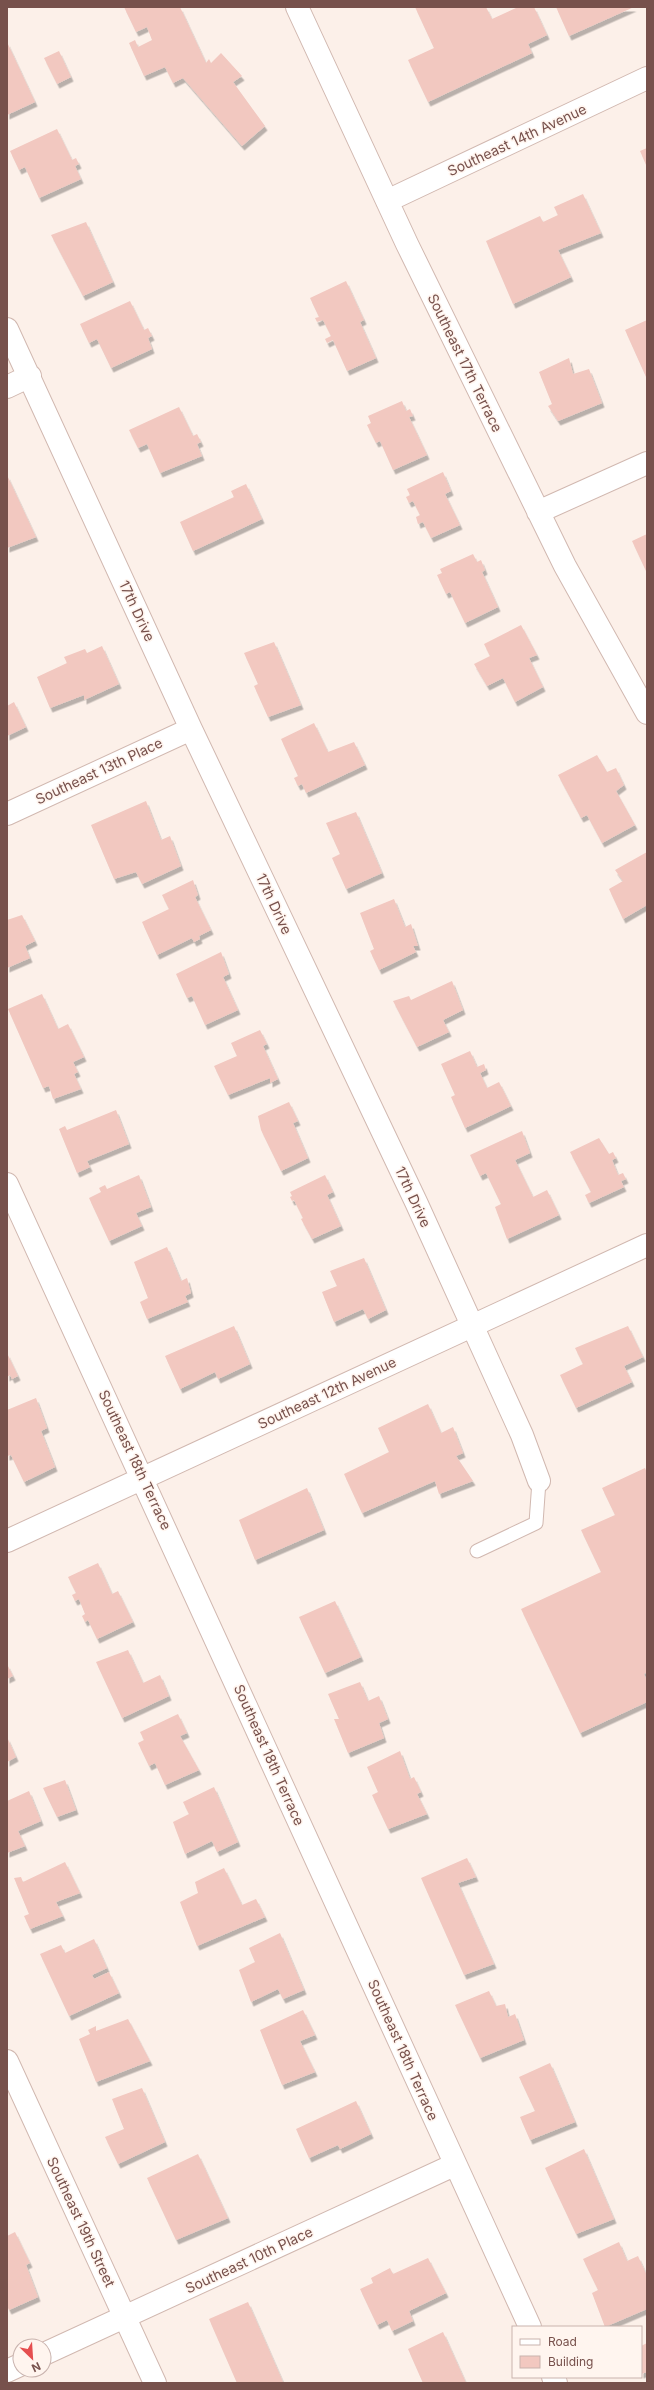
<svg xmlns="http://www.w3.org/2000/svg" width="654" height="2390" viewBox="0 0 654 2390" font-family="Inter,sans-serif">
<defs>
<filter id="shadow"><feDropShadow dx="2.5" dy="4.5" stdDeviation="0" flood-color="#0004"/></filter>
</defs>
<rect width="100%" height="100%" fill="#fcf0e9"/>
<path fill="#f2c8c0" filter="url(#shadow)" d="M 124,7 L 180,7 L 206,63 L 209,59 L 211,63 L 221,53 L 242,76 L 233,82 L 265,126 L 242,146 L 183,78 L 173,83 L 165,67 L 144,76 L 129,43 L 135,40 L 138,47 L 152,40 L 147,27 L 136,32 Z
M 415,7 L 486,7 L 492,19 L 518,7 L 534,7 L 547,35 L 528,44 L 532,53 L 428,102 L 408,60 L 434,48 Z
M 556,7 L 634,7 L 569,36 Z
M 7,42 L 35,102 L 7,115 Z
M 59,51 L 71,77 L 57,84 L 44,58 Z
M 57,129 L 72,160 L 76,158 L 79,164 L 75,166 L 81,179 L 39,198 L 25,167 L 19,170 L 10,151 Z
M 647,148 L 647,167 L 640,151 Z
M 583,194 L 601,233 L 558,250 L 571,277 L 513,304 L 486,241 L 540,216 L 543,222 L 558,215 L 554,207 Z
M 86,222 L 113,282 L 83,296 L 51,235 Z
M 346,281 L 364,320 L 360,322 L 376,358 L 347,371 L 333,340 L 327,343 L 325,339 L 331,336 L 323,320 L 317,322 L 315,318 L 319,317 L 310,298 Z
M 130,301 L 144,330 L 148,328 L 152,336 L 148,338 L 152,349 L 111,368 L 97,339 L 89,343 L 80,324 Z
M 647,320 L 647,379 L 625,330 Z
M 569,358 L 573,374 L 589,369 L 602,403 L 558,421 L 548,406 L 552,404 L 539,372 Z
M 402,401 L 406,411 L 410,409 L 413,416 L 409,417 L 427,455 L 393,470 L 380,441 L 376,443 L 367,425 L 371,423 L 368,416 Z
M 179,407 L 193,436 L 197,434 L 201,442 L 197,444 L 202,456 L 160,473 L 147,444 L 138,448 L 129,430 Z
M 443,472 L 451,491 L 445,494 L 460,525 L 431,538 L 423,522 L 418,524 L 416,517 L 420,515 L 413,501 L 409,503 L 406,497 L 410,495 L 407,489 Z
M 7,475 L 36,537 L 7,548 Z
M 246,484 L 262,519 L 193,551 L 180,522 L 234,497 L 231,491 Z
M 647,534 L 647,573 L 632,541 Z
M 473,554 L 477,562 L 481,560 L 485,570 L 482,572 L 498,607 L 465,623 L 450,592 L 446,594 L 437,575 L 442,573 L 440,569 Z
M 521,625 L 537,655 L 529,658 L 543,687 L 515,702 L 503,678 L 487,686 L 474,664 L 490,656 L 484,644 Z
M 274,642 L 301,705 L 268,717 L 254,686 L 258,684 L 244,653 Z
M 102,646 L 119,684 L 84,700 L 84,695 L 50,708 L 37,677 L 67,663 L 64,657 L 85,649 L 87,653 Z
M 14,702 L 26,727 L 7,736 L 7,706 Z
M 314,723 L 328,752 L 354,742 L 365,765 L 306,793 L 302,784 L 298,786 L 294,778 L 298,776 L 281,739 Z
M 597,755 L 607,772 L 616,768 L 624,785 L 616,791 L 635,825 L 602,843 L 587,815 L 581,818 L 558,775 Z
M 146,801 L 161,840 L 170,836 L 181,866 L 142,884 L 136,872 L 114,879 L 91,825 Z
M 356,812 L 382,873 L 346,889 L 332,858 L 340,854 L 326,823 Z
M 647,852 L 647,905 L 623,919 L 609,889 L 623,881 L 615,870 Z
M 193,880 L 198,895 L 195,897 L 211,930 L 199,936 L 200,939 L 194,942 L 192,938 L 157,955 L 142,922 L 169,909 L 162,895 Z
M 394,899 L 405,927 L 411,924 L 418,946 L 413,946 L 416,952 L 379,970 L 370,951 L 374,949 L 360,913 Z
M 22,915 L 35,941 L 25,946 L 30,958 L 7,968 L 7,920 Z
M 221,952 L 229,974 L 223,977 L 238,1010 L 205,1025 L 192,996 L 187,998 L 176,974 Z
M 452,981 L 463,1010 L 443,1020 L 449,1032 L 417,1047 L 393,1001 L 409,996 L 411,1000 Z
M 42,994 L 58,1029 L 68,1024 L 84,1057 L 73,1062 L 78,1072 L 74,1074 L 81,1089 L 53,1099 L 49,1086 L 43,1088 L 8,1009 Z
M 260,1030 L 267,1044 L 263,1046 L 278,1079 L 270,1083 L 270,1078 L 228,1095 L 214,1066 L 237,1056 L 231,1043 Z
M 470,1051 L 477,1067 L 484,1064 L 486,1070 L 480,1073 L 487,1088 L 499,1082 L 511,1106 L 465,1128 L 451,1097 L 455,1095 L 441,1064 Z
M 289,1102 L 298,1121 L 293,1123 L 308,1158 L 281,1171 L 261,1130 L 258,1116 Z
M 116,1110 L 129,1144 L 87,1161 L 90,1167 L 77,1173 L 59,1129 L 65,1126 L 67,1130 Z
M 522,1131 L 530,1153 L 515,1160 L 533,1197 L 547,1190 L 559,1215 L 507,1239 L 495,1207 L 501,1204 L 486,1173 L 480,1176 L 470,1155 Z
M 599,1138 L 609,1154 L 613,1152 L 616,1158 L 612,1160 L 618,1175 L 623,1173 L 626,1179 L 621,1181 L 624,1187 L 589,1203 L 585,1195 L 591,1192 L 570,1152 Z
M 139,1175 L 151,1207 L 136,1213 L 142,1226 L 109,1241 L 89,1198 L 101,1192 L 99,1188 L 105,1185 L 107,1189 Z
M 325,1175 L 333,1192 L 327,1195 L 341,1226 L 312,1239 L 301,1219 L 303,1218 L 294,1200 L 292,1201 L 290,1197 L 292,1196 L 290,1192 Z
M 167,1247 L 181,1281 L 187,1278 L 191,1293 L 185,1296 L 188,1302 L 147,1319 L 140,1302 L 148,1298 L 134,1262 Z
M 364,1258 L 386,1310 L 368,1319 L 363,1309 L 334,1322 L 322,1292 L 337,1286 L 330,1271 Z
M 234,1326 L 250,1364 L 218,1379 L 215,1372 L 180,1389 L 165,1356 Z
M 628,1326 L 643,1357 L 624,1366 L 632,1382 L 576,1408 L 560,1375 L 583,1364 L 575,1348 Z
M 7,1353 L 18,1376 L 12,1379 L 10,1375 L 7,1377 Z
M 36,1398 L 47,1428 L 41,1431 L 55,1467 L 24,1482 L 11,1455 L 7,1456 L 7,1410 Z
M 428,1404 L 441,1433 L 453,1427 L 463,1453 L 456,1456 L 473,1481 L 439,1494 L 435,1481 L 362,1513 L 344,1474 L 389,1452 L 378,1428 Z
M 645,1468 L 647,1473 L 647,1672 L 644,1674 L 647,1681 L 647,1702 L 580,1733 L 521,1609 L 601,1572 L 581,1530 L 615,1515 L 602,1488 Z
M 307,1488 L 324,1530 L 255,1560 L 239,1520 Z
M 98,1563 L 112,1594 L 118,1591 L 133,1622 L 97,1639 L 88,1620 L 85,1622 L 82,1616 L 85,1614 L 79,1599 L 75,1601 L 72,1595 L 76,1593 L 68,1577 Z
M 335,1601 L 361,1657 L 325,1673 L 299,1617 Z
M 128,1650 L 143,1683 L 160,1675 L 169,1696 L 122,1718 L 96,1662 Z
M 7,1664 L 13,1676 L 7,1679 Z
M 360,1682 L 368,1701 L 379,1696 L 388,1719 L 379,1723 L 384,1738 L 348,1753 L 334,1719 L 339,1719 L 328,1694 Z
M 178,1714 L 187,1733 L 180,1736 L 199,1770 L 165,1785 L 155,1763 L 149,1766 L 138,1743 L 144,1740 L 140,1732 Z
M 7,1737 L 16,1757 L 7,1762 Z
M 400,1751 L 410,1779 L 414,1777 L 421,1792 L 417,1794 L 427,1814 L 388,1829 L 372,1795 L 378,1792 L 367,1767 Z
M 65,1780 L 76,1810 L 57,1817 L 43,1788 Z
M 214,1787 L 238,1842 L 217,1852 L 212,1841 L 185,1854 L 173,1822 L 189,1814 L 183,1802 Z
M 29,1791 L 41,1821 L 18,1831 L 25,1846 L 7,1853 L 7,1801 Z
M 467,1858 L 476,1877 L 458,1883 L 494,1964 L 464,1975 L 421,1878 Z
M 65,1862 L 80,1893 L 56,1902 L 63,1916 L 30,1929 L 24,1916 L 29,1914 L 14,1878 L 21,1877 L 23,1882 Z
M 224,1868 L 242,1905 L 256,1899 L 265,1917 L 197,1946 L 180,1902 L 198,1893 L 195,1882 Z
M 280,1933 L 304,1990 L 283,1999 L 278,1989 L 251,2002 L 239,1970 L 255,1962 L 249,1948 Z
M 94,1939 L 107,1968 L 92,1975 L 94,1979 L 109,1972 L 119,1993 L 69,2016 L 40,1954 L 61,1945 L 65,1953 Z
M 489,1991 L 496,2006 L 505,2004 L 508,2017 L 515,2014 L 524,2040 L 480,2058 L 455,2005 Z
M 303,2010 L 315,2035 L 300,2041 L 315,2072 L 282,2085 L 260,2030 Z
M 128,2019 L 150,2061 L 96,2082 L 79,2039 L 90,2034 L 88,2030 L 96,2026 L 96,2031 Z
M 550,2063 L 575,2122 L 530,2140 L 520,2117 L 535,2111 L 519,2077 Z
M 142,2088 L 165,2142 L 118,2164 L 105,2137 L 124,2129 L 112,2099 Z
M 356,2101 L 371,2134 L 340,2149 L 338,2145 L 309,2158 L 296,2129 Z
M 584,2149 L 614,2219 L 576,2234 L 545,2168 Z
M 198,2154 L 228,2218 L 176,2240 L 147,2178 Z
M 15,2232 L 30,2263 L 26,2265 L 38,2297 L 9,2310 L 7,2306 L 7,2236 Z
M 619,2242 L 627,2261 L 638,2256 L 647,2276 L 647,2309 L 605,2327 L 592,2293 L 598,2290 L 583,2259 Z
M 428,2258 L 446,2293 L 409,2311 L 413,2321 L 392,2331 L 387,2320 L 377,2325 L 360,2289 L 373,2283 L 371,2278 L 390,2268 L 393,2274 Z
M 248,2302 L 283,2382 L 280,2383 L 237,2383 L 209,2319 Z
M 443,2332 L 466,2383 L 423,2383 L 408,2349 Z
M 647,2343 L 647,2372 L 641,2374 L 641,2346 Z"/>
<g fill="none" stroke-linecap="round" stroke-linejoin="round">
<g stroke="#d1b8b0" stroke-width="15">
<path id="service" d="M 477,1551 L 536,1523 L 539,1481"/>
</g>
<g stroke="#d1b8b0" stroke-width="24">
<path id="minor" d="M 297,7 L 407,244 L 565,566 L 647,713
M 387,201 L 647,78
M 7,329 L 191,729 L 416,1202 L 522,1435 L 539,1481
M 7,387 L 30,376
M 538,512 L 647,463
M 7,814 L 191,729
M 7,1184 L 530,2327
M 7,1541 L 647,1245
M 7,2061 L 155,2383
M 44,2354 L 454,2165
M 7,2371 L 20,2365
M 553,2377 L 556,2383"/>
</g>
<use href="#service" stroke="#fff" stroke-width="13"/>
<use href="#minor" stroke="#fff" stroke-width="22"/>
</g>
<g text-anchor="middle" stroke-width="3" stroke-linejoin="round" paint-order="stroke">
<g font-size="14" fill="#77514c" stroke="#fff5ef">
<text transform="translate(517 140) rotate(-25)" y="5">Southeast 14th Avenue</text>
<text transform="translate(465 363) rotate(64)" y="5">Southeast 17th Terrace</text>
<text transform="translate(137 611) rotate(65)" y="5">17th Drive</text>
<text transform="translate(99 771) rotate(-25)" y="5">Southeast 13th Place</text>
<text transform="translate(274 904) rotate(65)" y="5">17th Drive</text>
<text transform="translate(413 1197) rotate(65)" y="5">17th Drive</text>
<text transform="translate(327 1393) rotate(-25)" y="5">Southeast 12th Avenue</text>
<text transform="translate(135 1460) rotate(65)" y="5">Southeast 18th Terrace</text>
<text transform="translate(269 1755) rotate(66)" y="5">Southeast 18th Terrace</text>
<text transform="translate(403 2050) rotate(66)" y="5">Southeast 18th Terrace</text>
<text transform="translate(81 2222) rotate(65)" y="5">Southeast 19th Street</text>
<text transform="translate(249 2260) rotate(-25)" y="5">Southeast 10th Place</text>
</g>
</g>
<rect width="654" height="2390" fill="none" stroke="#77514c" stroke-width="16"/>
<rect x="512" y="2326" width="130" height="52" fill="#fff5ef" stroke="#c9b3ae"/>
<rect x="520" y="2339" width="20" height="6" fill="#ffffff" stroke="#c9b3ae"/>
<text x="548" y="2346" font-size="12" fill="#77514c">Road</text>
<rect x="520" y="2356" width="20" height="12" fill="#f2c8c0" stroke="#c9b3ae"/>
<text x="548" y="2366" font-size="12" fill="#77514c">Building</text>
<g transform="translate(32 2358) rotate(155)"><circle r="19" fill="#fff5ef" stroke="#c9b3ae"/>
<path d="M0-3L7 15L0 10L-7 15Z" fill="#e54f50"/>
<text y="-6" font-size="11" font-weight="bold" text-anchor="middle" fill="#77514c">N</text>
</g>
</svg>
